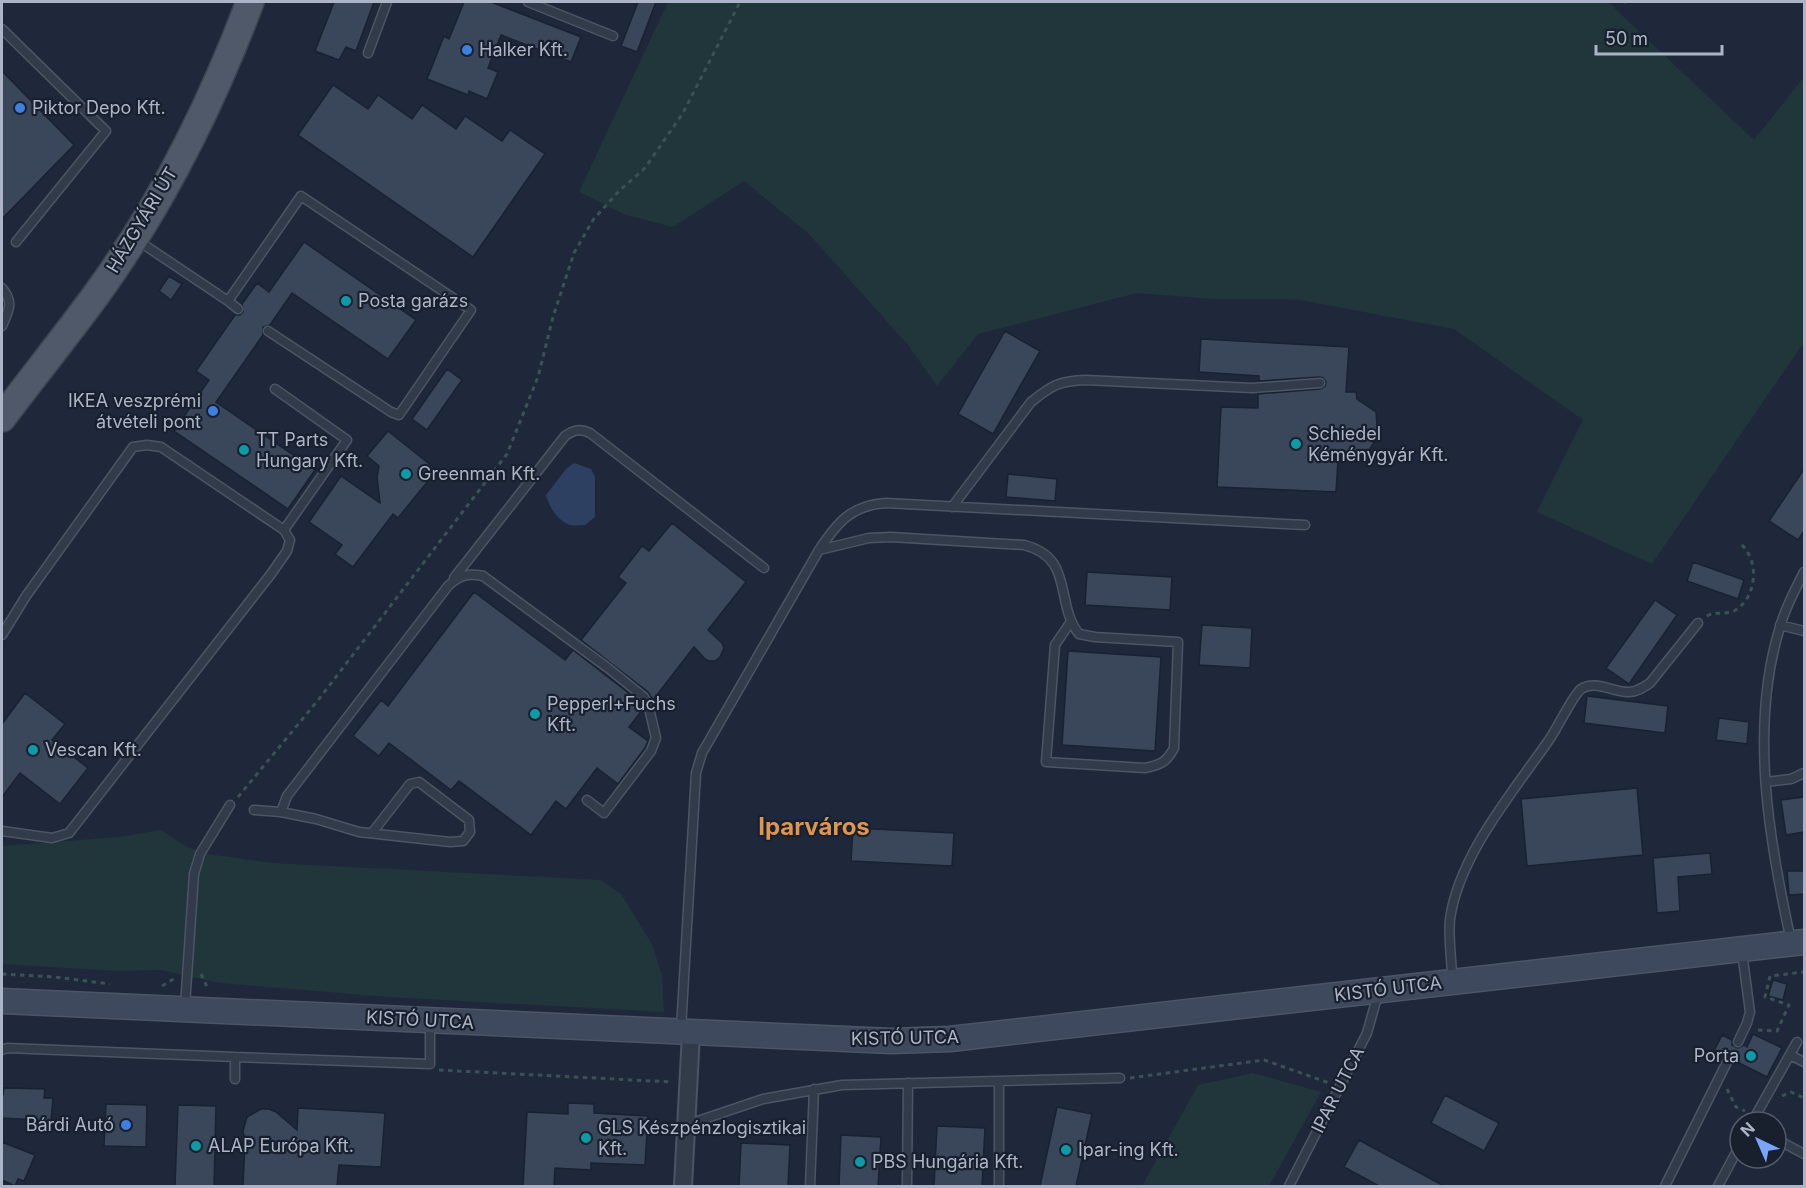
<svg xmlns="http://www.w3.org/2000/svg" width="1806" height="1188" viewBox="0 0 1806 1188" font-family="Inter,sans-serif">
<rect width="100%" height="100%" fill="#1e283a"/>
<path fill="#20363b" d="M 668,2 L 1608,2 L 1754,140 L 1804,77 L 1804,342 L 1652,564 L 1537,512 L 1583,420 L 1454,329 L 1295,299 L 1213,299 L 1137,293 L 978,334 L 937,386 L 908,345 L 808,233 L 744,181 L 673,227 L 626,215 L 579,192 Z
M 161,830 L 187,847 L 207,854 L 273,863 L 601,880 L 621,894 L 652,944 L 662,976 L 664,1012 L 388,997 L 220,983 L 161,970 L 117,971 L 2,964 L 2,846 L 119,837 Z
M 1253,1073 L 1321,1092 L 1269,1186 L 1142,1186 L 1198,1085 Z"/>
<path fill="#2e4061" d="M 574,463 L 591,469 L 595,477 L 595,517 L 585,525 C 581,525 574,526 570,525 C 558,521 549,507 546,495 L 566,469 Z"/>
<path fill="#3a465a" stroke="#192230" stroke-width="1.5" d="M 334,2 L 374,2 L 356,51 L 346,47 L 339,60 L 315,51 Z
M 464,2 L 491,2 L 581,37 L 571,62 L 501,35 L 488,68 L 498,72 L 487,99 L 469,91 L 468,95 L 427,79 L 444,36 L 449,39 Z
M 638,2 L 656,2 L 637,52 L 621,46 Z
M 2,71 L 74,145 L 2,219 Z
M 333,85 L 368,109 L 378,95 L 412,119 L 422,105 L 456,129 L 465,116 L 502,141 L 510,130 L 545,154 L 473,257 L 298,135 Z
M 304,242 L 416,320 L 388,359 L 292,293 L 270,325 L 263,327 L 263,335 L 216,402 L 315,470 L 288,509 L 174,431 L 209,380 L 196,371 L 235,315 L 240,315 L 243,312 L 242,304 L 257,283 L 269,292 Z
M 169,276 L 182,284 L 171,300 L 159,291 Z
M 1005,331 L 1040,351 L 993,434 L 958,414 Z
M 1201,339 L 1349,347 L 1346,392 L 1356,392 L 1357,399 L 1376,412 L 1378,436 L 1368,452 L 1338,461 L 1336,492 L 1217,487 L 1221,407 L 1258,408 L 1258,394 L 1320,389 L 1325,386 L 1326,382 L 1323,378 L 1320,377 L 1259,381 L 1259,376 L 1199,372 Z
M 447,369 L 462,380 L 427,430 L 412,419 Z
M 388,431 L 437,470 L 398,518 L 393,514 L 353,567 L 335,554 L 342,545 L 309,522 L 341,476 L 380,503 L 377,477 L 379,466 L 367,456 Z
M 1804,469 L 1804,531 L 1798,540 L 1769,521 Z
M 1008,474 L 1057,479 L 1055,501 L 1006,497 Z
M 672,523 L 746,582 L 708,630 L 722,643 L 724,648 L 720,657 L 715,661 L 709,661 L 705,659 L 694,647 L 653,700 L 648,692 L 581,640 L 626,583 L 618,577 L 642,546 L 649,551 Z
M 1693,562 L 1744,580 L 1738,599 L 1687,581 Z
M 1087,572 L 1172,577 L 1170,610 L 1085,605 Z
M 474,592 L 565,660 L 573,650 L 639,701 L 643,709 L 629,727 L 648,741 L 645,748 L 618,784 L 597,768 L 566,809 L 556,801 L 531,835 L 459,781 L 451,790 L 389,743 L 379,756 L 353,736 L 381,700 L 388,706 Z
M 1655,600 L 1677,615 L 1629,684 L 1606,668 Z
M 1202,625 L 1252,628 L 1250,668 L 1199,665 Z
M 1068,651 L 1161,657 L 1155,751 L 1062,745 Z
M 25,693 L 65,724 L 52,740 L 88,768 L 60,804 L 20,773 L 2,797 L 2,724 Z
M 1587,696 L 1668,706 L 1665,733 L 1584,723 Z
M 1719,718 L 1749,722 L 1747,744 L 1716,740 Z
M 1637,788 L 1643,855 L 1527,866 L 1521,799 Z
M 1804,797 L 1804,832 L 1786,835 L 1781,800 Z
M 853,828 L 954,833 L 952,866 L 851,861 Z
M 1710,853 L 1712,874 L 1678,877 L 1680,911 L 1657,913 L 1653,858 Z
M 1787,871 L 1804,871 L 1804,894 L 1789,895 Z
M 1773,980 L 1787,984 L 1783,1000 L 1768,996 Z
M 1753,1034 L 1782,1048 L 1767,1077 L 1735,1061 L 1735,1055 L 1731,1052 L 1726,1052 L 1723,1055 L 1714,1051 L 1722,1035 L 1732,1040 L 1732,1045 L 1738,1048 L 1744,1045 L 1747,1047 Z
M 4,1088 L 45,1089 L 44,1098 L 53,1098 L 51,1121 L 2,1118 L 2,1095 L 3,1095 Z
M 1445,1095 L 1499,1123 L 1484,1151 L 1431,1123 Z
M 568,1103 L 594,1104 L 594,1113 L 648,1116 L 645,1165 L 591,1163 L 591,1170 L 555,1168 L 554,1186 L 523,1186 L 527,1112 L 568,1114 Z
M 106,1104 L 147,1105 L 146,1147 L 104,1146 Z
M 178,1105 L 216,1106 L 214,1186 L 175,1186 Z
M 1057,1107 L 1092,1114 L 1076,1186 L 1040,1186 Z
M 298,1108 L 385,1113 L 381,1167 L 339,1165 L 337,1186 L 243,1186 L 245,1141 L 243,1131 L 247,1117 L 261,1109 L 269,1109 L 276,1112 L 297,1130 Z
M 937,1126 L 985,1128 L 982,1186 L 934,1186 Z
M 841,1135 L 881,1137 L 878,1186 L 839,1186 Z
M 1359,1140 L 1444,1186 L 1379,1186 L 1344,1167 Z
M 2,1142 L 35,1155 L 24,1181 L 18,1179 L 15,1186 L 2,1180 Z
M 741,1143 L 790,1145 L 788,1186 L 739,1186 Z"/>
<g fill="none" stroke-linecap="round" stroke-linejoin="round">
<g stroke="#4c5565" stroke-width="11">
<path id="lane" d="M 528,2 L 613,36
M 2,29 L 106,131 L 16,242
M 368,53 L 387,2
M 137,240 L 228,301 L 301,196 L 471,310 L 399,415 L 391,412 L 268,331
M 2,288 C 14,302 9,310 2,326
M 228,301 L 238,309
M 275,389 L 347,440 L 284,530
M 952,507 L 1031,402 C 1052,385 1059,381 1086,380 L 1252,388 L 1320,383
M 819,550 L 869,538 L 891,537 L 1024,545 C 1075,558 1054,602 1079,634 L 1095,637 L 1178,642 L 1174,748 C 1167,762 1160,765 1145,768 L 1046,762 L 1055,645 L 1070,623
M 454,578 L 565,436 C 574,430 580,428 590,433 L 764,568
M 1780,625 L 1804,631
M 2,635 L 26,596 L 133,447 L 147,445 L 161,447 L 284,530 L 290,540 L 287,551 L 271,574 L 69,833 L 52,838 L 2,831
M 1766,782 L 1791,779 L 1804,773
M 254,810 L 281,812 L 316,819 L 359,832 L 450,842 L 463,841 L 470,832 L 469,820 L 419,782 L 410,784 L 372,833
M 281,812 L 287,796 L 448,586 C 460,575 468,573 483,576 L 608,668 L 644,697 L 649,708 L 656,738 L 651,751 L 604,813 L 587,800
M 1791,941 C 1769,841 1749,726 1780,627 C 1785,608 1795,590 1804,572
M 1452,979 C 1452,960 1448,938 1450,919 C 1459,855 1513,792 1549,740 C 1557,729 1573,695 1581,689 C 1595,679 1614,693 1629,692 C 1637,692 1644,687 1650,683 L 1698,623
M 185,1006 L 194,874 L 200,854 L 230,805
M 681,1029 L 696,773 L 702,753 L 819,550 C 837,523 851,505 886,503 L 1305,525
M 1738,1042 L 1747,1023 L 1750,1012 L 1742,952
M 2,1050 L 7,1048 L 235,1057
M 1790,1055 L 1804,1062
M 235,1079 L 235,1057 L 430,1064 L 430,1021
M 1752,1122 L 1797,1042
M 686,1125 L 763,1099 L 842,1085 L 1120,1078
M 1776,1139 L 1804,1154
M 810,1186 L 814,1089
M 907,1186 L 908,1083
M 999,1186 L 999,1081
M 1289,1186 L 1367,1033 L 1378,994
M 1665,1186 L 1729,1058
M 1718,1186 L 1740,1145"/>
</g>
<g stroke="#4c5565" stroke-width="20">
<path id="street" d="M 683,1186 L 691,1033"/>
</g>
<g stroke="#4c5565" stroke-width="27">
<path id="secondary" d="M 2,1001 L 891,1041 L 950,1039 L 1804,942"/>
</g>
<g stroke="#3b4453" stroke-width="30">
<path id="primary" d="M 2,418 C 33,377 65,337 96,295 C 160,207 212,103 250,2"/>
</g>
<path stroke="#3b5255" stroke-width="3" stroke-dasharray="4.5 4.5" stroke-linecap="butt" d="M 1625,2 L 1626,3
M 1707,616 C 1715,611 1725,615 1734,611 C 1753,601 1759,571 1748,553 C 1746,549 1742,545 1739,542
M 238,797 L 319,699 L 507,454 L 538,377 L 553,317 L 574,253 L 593,220 L 619,191 L 645,168 L 683,113 L 740,2
M 2,974 L 55,977 L 110,984
M 201,974 L 208,989
M 162,986 L 172,980 L 175,976
M 1758,1030 L 1777,1031 L 1789,1005 L 1765,997 L 1770,976 L 1804,972
M 439,1070 L 672,1082
M 1130,1078 L 1264,1060 L 1329,1083
M 1727,1089 L 1736,1107 L 1745,1111
M 1782,1096 L 1791,1092 L 1804,1098"/>
<use href="#lane" stroke="#323b4a" stroke-width="8"/>
<use href="#street" stroke="#323b4a" stroke-width="16"/>
<use href="#secondary" stroke="#3f495d" stroke-width="24"/>
<use href="#primary" stroke="#4f596a" stroke-width="27"/>
</g>
<g fill="#3f7fe0" stroke="#18202e" stroke-width="2">
<circle cx="467" cy="50" r="6"/>
<circle cx="20" cy="108" r="6"/>
<circle cx="213" cy="411" r="6"/>
<circle cx="126" cy="1125" r="6"/>
</g>
<g fill="#0f9aa8" stroke="#18202e" stroke-width="2">
<circle cx="346" cy="301" r="6"/>
<circle cx="1296" cy="444" r="6"/>
<circle cx="244" cy="450" r="6"/>
<circle cx="406" cy="474" r="6"/>
<circle cx="535" cy="714" r="6"/>
<circle cx="33" cy="750" r="6"/>
<circle cx="1751" cy="1056" r="6"/>
<circle cx="586" cy="1138" r="6"/>
<circle cx="196" cy="1146" r="6"/>
<circle cx="1066" cy="1150" r="6"/>
<circle cx="860" cy="1162" r="6"/>
</g>
<g text-anchor="middle" stroke-width="4.5" stroke-linejoin="round" paint-order="stroke">
<g font-size="18" fill="#acb5c7" stroke="#18202e" text-anchor="start">
<text x="479" y="56">Halker Kft.</text>
<text x="32" y="114">Piktor Depo Kft.</text>
<text x="358" y="307">Posta garázs</text>
<text x="201" y="407" text-anchor="end">IKEA veszprémi<tspan x="201" dy="21">átvételi pont</tspan></text>
<text x="1308" y="440">Schiedel<tspan x="1308" dy="21">Kéménygyár Kft.</tspan></text>
<text x="256" y="446">TT Parts<tspan x="256" dy="21">Hungary Kft.</tspan></text>
<text x="418" y="480">Greenman Kft.</text>
<text x="547" y="710">Pepperl+Fuchs<tspan x="547" dy="21">Kft.</tspan></text>
<text x="45" y="756">Vescan Kft.</text>
<text x="1739" y="1062" text-anchor="end">Porta</text>
<text x="114" y="1131" text-anchor="end">Bárdi Autó</text>
<text x="598" y="1134">GLS Készpénzlogisztikai<tspan x="598" dy="21">Kft.</tspan></text>
<text x="208" y="1152">ALAP Európa Kft.</text>
<text x="1078" y="1156">Ipar-ing Kft.</text>
<text x="872" y="1168">PBS Hungária Kft.</text>
</g>
<g font-size="18" fill="#acb5c7" stroke="#18202e">
<text transform="translate(142 220) rotate(-59)" y="6">HÁZGYÁRI ÚT</text>
<text transform="translate(1388 989) rotate(-7)" y="6">KISTÓ UTCA</text>
<text transform="translate(420 1020) rotate(3)" y="6">KISTÓ UTCA</text>
<text transform="translate(905 1038) rotate(-1)" y="6">KISTÓ UTCA</text>
<text transform="translate(1338 1090) rotate(-63)" y="6">IPAR UTCA</text>
</g>
<g font-size="24" font-weight="bold" fill="#de9550" stroke="#18202e">
<text x="814" y="835">Iparváros</text>
</g>
</g>
<rect width="1806" height="1188" fill="none" stroke="#acb5c7" stroke-width="6"/>
<g transform="translate(1758 1140) rotate(316)"><circle r="28" fill="#18202e" stroke="#535c6b" stroke-width="1.5"/>
<path d="M0-4.5L10 22L0 15L-10 22Z" fill="#79a5ff"/>
<text y="-9" font-size="16" font-weight="bold" text-anchor="middle" fill="#acb5c7">N</text>
</g>
<path d="M1596 45v9h126v-9" fill="none" stroke="#acb5c7" stroke-width="3"/>
<text x="1605" y="45" font-size="18" fill="#acb5c7" stroke="#18202e" stroke-width="4.5" paint-order="stroke">50 m</text>
</svg>
